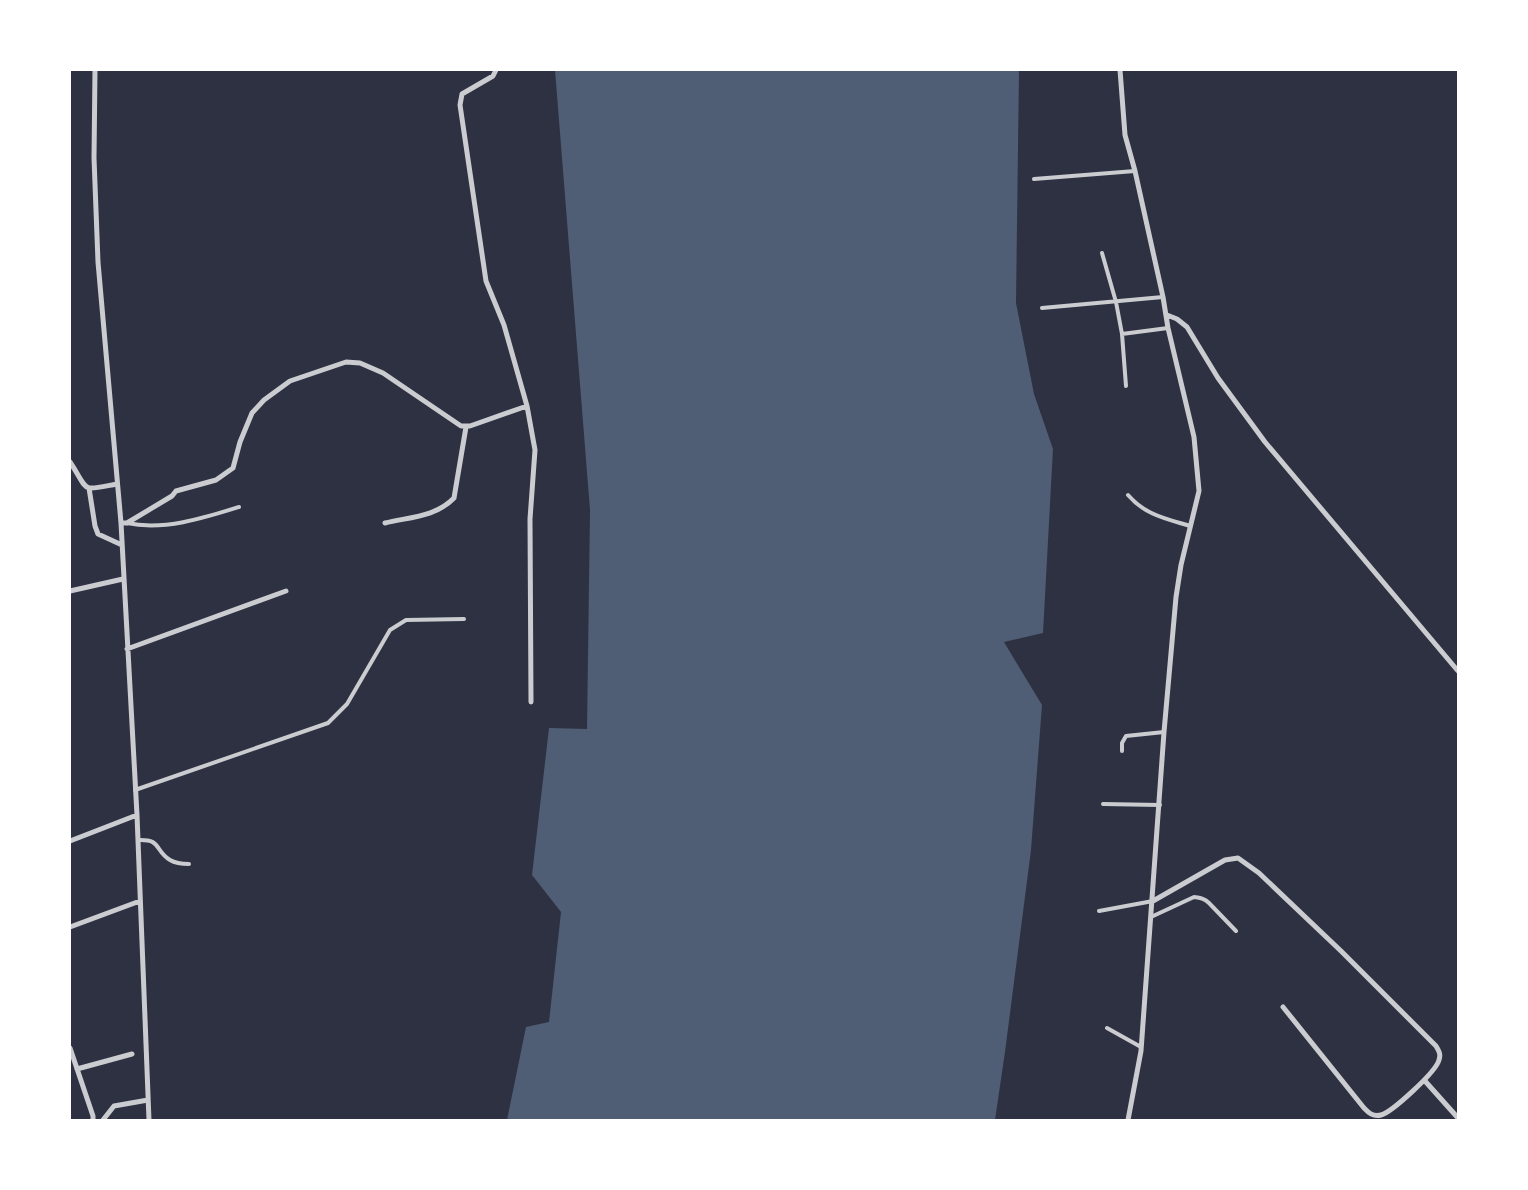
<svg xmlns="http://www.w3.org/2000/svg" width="1528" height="1190" viewBox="0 0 1528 1190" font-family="Arial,sans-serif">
<rect width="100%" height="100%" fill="#2d3142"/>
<path fill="#4f5d75" d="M 555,70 L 1019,70 L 1016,303 L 1034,394 L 1053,449 L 1043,633 L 1004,642 L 1042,705 L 1031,850 L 1005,1052 L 995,1120 L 507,1120 L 526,1027 L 549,1022 L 561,912 L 532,875 L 549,728 L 587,729 L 590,510 Z"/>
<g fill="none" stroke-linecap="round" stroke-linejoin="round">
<path stroke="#caccd0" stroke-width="4" d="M 1034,179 L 1135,171
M 1102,253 L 1116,302 L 1122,334
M 1042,308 L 1163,297
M 1126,386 L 1122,334 L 1168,328
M 1128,495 C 1145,515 1167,519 1190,526
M 127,523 C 163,531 204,518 239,507
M 1122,751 L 1122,743 L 1126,736 L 1164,732
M 135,790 L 328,723 L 347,704 L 390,630 L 406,620 L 464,619
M 1103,804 L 1160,805
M 138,840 C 162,839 154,850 170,860 C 175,863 182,864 189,864
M 1099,911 L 1153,901
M 1151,917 L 1194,897 C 1200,898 1204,898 1209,903 L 1236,931
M 1107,1028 L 1141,1047"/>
<path stroke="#caccd0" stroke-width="5" d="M 95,70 L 94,158 L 98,262 L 121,523 L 137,815 L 149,1120
M 496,70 L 493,76 L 462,94 L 460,105 L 486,281 L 504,325 L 527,406 L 535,450 L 530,519 L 531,702
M 1120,70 L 1125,135 L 1135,171 L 1163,297 L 1168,328 L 1194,437 L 1199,491 L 1181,565 L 1176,597 L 1164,732 L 1141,1051 L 1128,1120
M 1167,315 L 1177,319 L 1187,327 L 1218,378 L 1265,442 L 1458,671
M 70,462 C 90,492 79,491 117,484
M 89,488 L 95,526 L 98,534 L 122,545
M 121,523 L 127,523 L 172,496 L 176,491 L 216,480 L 233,468 L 240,442 L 252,413 L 264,400 L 290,381 L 346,362 L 360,363 L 383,373 L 461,426 L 470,426 L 527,406
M 385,523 C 409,517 436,517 454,498 L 466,427
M 70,591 L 123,579
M 127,649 L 286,591
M 70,841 L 137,815
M 1153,901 L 1225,860 L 1238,858 L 1259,873 L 1341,951 L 1436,1046 C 1439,1051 1441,1054 1439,1060 C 1436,1072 1392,1112 1381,1115 C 1373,1117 1369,1113 1364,1108 L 1283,1007
M 70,927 L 140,901
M 70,1048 L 93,1116 L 93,1120
M 77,1069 L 132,1054
M 1425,1081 L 1458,1118
M 103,1120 L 114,1106 L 148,1100"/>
</g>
<rect width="1528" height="1190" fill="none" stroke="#ffffff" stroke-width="142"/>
</svg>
